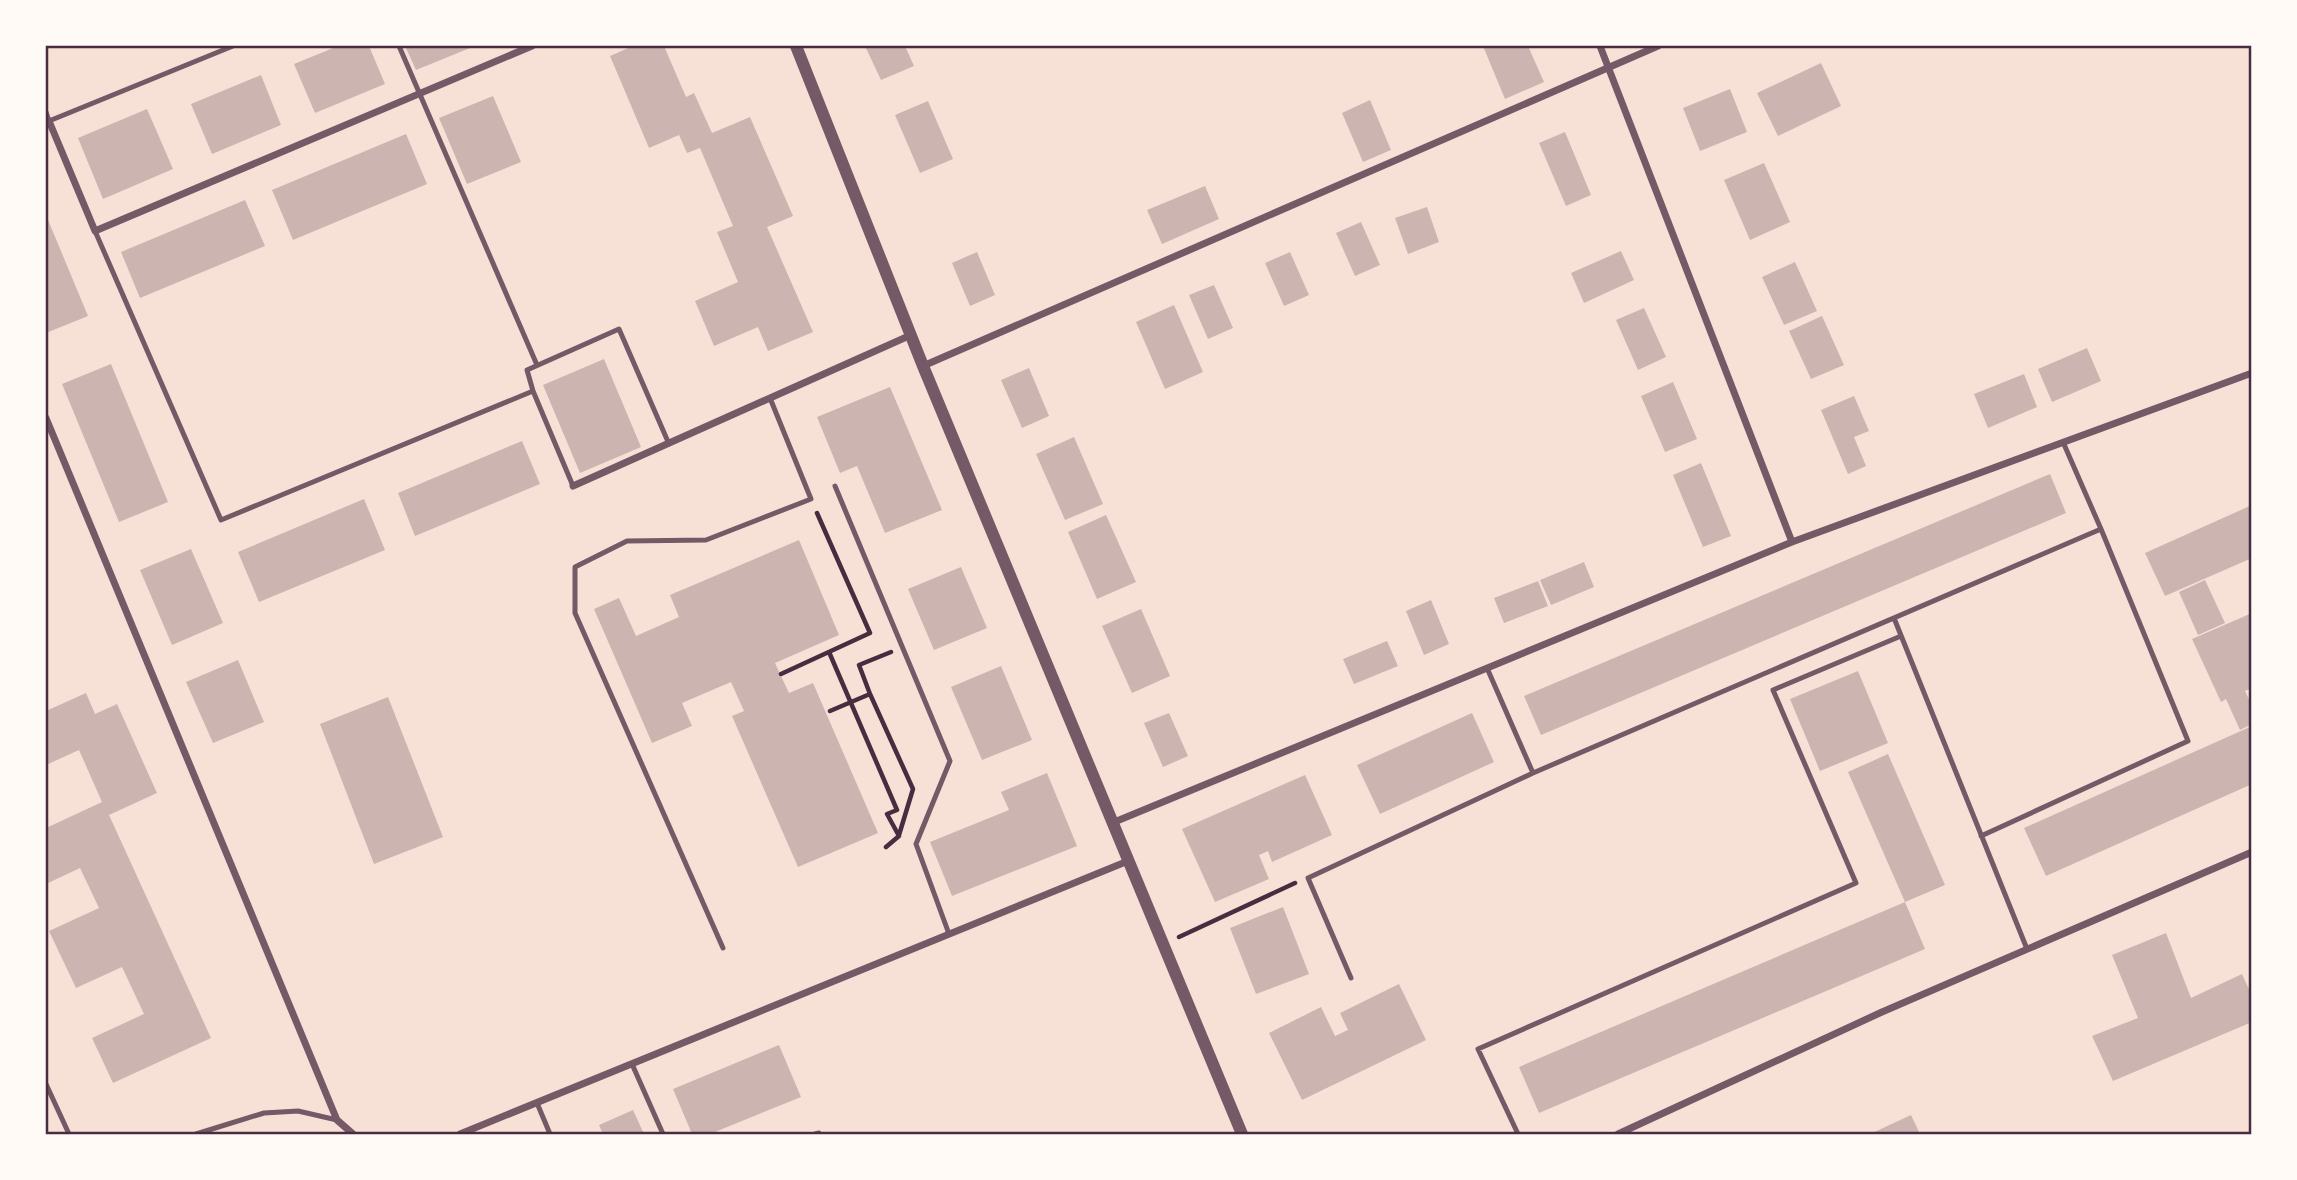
<svg xmlns="http://www.w3.org/2000/svg" width="2297" height="1180" viewBox="0 0 2297 1180" font-family="Barlow,sans-serif">
<rect width="100%" height="100%" fill="#f7e1d7"/>
<path fill="#ccb4b1" d="M 338,46 L 369,46 L 385,84 L 315,113 L 294,64 Z
M 405,46 L 475,46 L 416,70 Z
M 633,46 L 664,46 L 686,97 L 694,93 L 712,133 L 750,117 L 793,216 L 767,227 L 813,332 L 768,351 L 758,327 L 714,346 L 695,301 L 738,282 L 717,232 L 733,226 L 700,148 L 687,153 L 679,135 L 649,148 L 610,56 Z
M 865,46 L 905,46 L 914,66 L 881,80 Z
M 1483,46 L 1528,46 L 1544,82 L 1505,99 Z
M 1821,63 L 1841,106 L 1778,136 L 1757,93 Z
M 261,75 L 281,125 L 212,154 L 191,104 Z
M 1730,89 L 1747,132 L 1700,151 L 1683,108 Z
M 493,96 L 521,162 L 467,184 L 439,118 Z
M 1370,100 L 1391,150 L 1363,162 L 1342,113 Z
M 928,101 L 953,159 L 920,173 L 895,115 Z
M 147,109 L 173,169 L 103,199 L 78,138 Z
M 1565,132 L 1591,195 L 1566,206 L 1539,143 Z
M 406,134 L 427,184 L 293,240 L 272,190 Z
M 1764,163 L 1790,222 L 1750,240 L 1724,180 Z
M 1205,186 L 1219,219 L 1162,244 L 1147,210 Z
M 245,200 L 265,246 L 140,298 L 121,252 Z
M 1427,207 L 1439,242 L 1408,254 L 1395,218 Z
M 46,215 L 88,316 L 46,333 Z
M 1361,222 L 1380,265 L 1355,276 L 1336,233 Z
M 1621,251 L 1634,280 L 1584,303 L 1571,273 Z
M 977,252 L 995,295 L 970,306 L 952,263 Z
M 1290,252 L 1309,295 L 1284,306 L 1265,263 Z
M 1795,262 L 1817,311 L 1784,325 L 1762,277 Z
M 1214,285 L 1233,328 L 1208,339 L 1189,295 Z
M 1174,305 L 1203,372 L 1165,389 L 1136,322 Z
M 1644,308 L 1666,357 L 1638,370 L 1616,320 Z
M 1822,316 L 1844,365 L 1811,379 L 1789,331 Z
M 2087,348 L 2101,381 L 2052,402 L 2038,369 Z
M 604,359 L 641,447 L 580,473 L 543,385 Z
M 111,364 L 168,502 L 119,522 L 62,384 Z
M 1029,368 L 1049,416 L 1022,428 L 1001,380 Z
M 2024,374 L 2037,407 L 1988,428 L 1974,394 Z
M 1673,382 L 1697,439 L 1665,452 L 1641,396 Z
M 890,387 L 942,510 L 885,533 L 857,466 L 840,473 L 817,417 Z
M 1854,396 L 1869,431 L 1854,437 L 1866,466 L 1848,474 L 1821,410 Z
M 1074,437 L 1103,504 L 1065,520 L 1036,454 Z
M 522,441 L 540,484 L 415,536 L 398,493 Z
M 1701,463 L 1731,536 L 1703,547 L 1673,475 Z
M 2050,474 L 2066,513 L 1541,735 L 1524,696 Z
M 364,499 L 385,550 L 259,602 L 238,552 Z
M 2252,505 L 2252,558 L 2165,596 L 2145,553 Z
M 1106,515 L 1136,582 L 1097,599 L 1068,532 Z
M 799,540 L 839,635 L 775,663 L 789,693 L 813,683 L 878,833 L 798,867 L 732,716 L 744,711 L 731,682 L 682,703 L 692,726 L 652,743 L 594,609 L 619,598 L 636,636 L 679,617 L 670,595 Z
M 191,549 L 223,623 L 172,645 L 140,570 Z
M 1584,562 L 1594,587 L 1551,605 L 1540,580 Z
M 961,567 L 987,628 L 934,650 L 908,589 Z
M 2205,580 L 2225,623 L 2198,635 L 2179,592 Z
M 1538,581 L 1548,606 L 1504,623 L 1494,598 Z
M 1431,600 L 1449,644 L 1424,655 L 1406,611 Z
M 1141,609 L 1170,676 L 1132,693 L 1102,626 Z
M 2252,613 L 2252,688 L 2245,691 L 2252,706 L 2252,724 L 2240,730 L 2226,699 L 2221,702 L 2192,639 Z
M 1387,641 L 1398,666 L 1354,684 L 1343,659 Z
M 238,660 L 264,722 L 213,743 L 186,682 Z
M 1001,666 L 1032,740 L 982,760 L 951,687 Z
M 1858,671 L 1888,743 L 1820,771 L 1790,699 Z
M 86,693 L 95,714 L 117,704 L 157,793 L 109,815 L 211,1038 L 113,1083 L 92,1038 L 144,1014 L 122,967 L 76,988 L 49,931 L 99,908 L 80,868 L 46,884 L 46,828 L 102,802 L 79,750 L 46,765 L 46,711 Z
M 388,697 L 443,837 L 374,864 L 320,724 Z
M 1169,713 L 1188,756 L 1163,767 L 1144,723 Z
M 1472,713 L 1494,762 L 1380,814 L 1357,765 Z
M 2252,726 L 2252,784 L 2046,876 L 2024,828 Z
M 1888,754 L 1945,885 L 1905,902 L 1848,772 Z
M 1047,773 L 1077,846 L 952,896 L 930,842 L 1009,810 L 1001,792 Z
M 1305,775 L 1332,835 L 1272,862 L 1268,851 L 1259,855 L 1269,879 L 1215,902 L 1182,829 Z
M 1905,902 L 1925,949 L 1539,1113 L 1519,1067 Z
M 1283,907 L 1309,974 L 1256,994 L 1230,928 Z
M 2166,933 L 2191,998 L 2242,974 L 2252,996 L 2252,1022 L 2113,1081 L 2092,1036 L 2138,1018 L 2112,955 Z
M 1399,984 L 1426,1040 L 1302,1100 L 1269,1033 L 1321,1007 L 1335,1036 L 1348,1030 L 1340,1013 Z
M 779,1045 L 801,1097 L 710,1134 L 692,1134 L 673,1089 Z
M 633,1110 L 644,1134 L 603,1134 L 599,1125 Z
M 1911,1115 L 1920,1134 L 1870,1134 Z"/>
<g fill="none" stroke-linecap="round" stroke-linejoin="round">
<path stroke="#4a2c40" stroke-width="4.5" d="M 829,652 L 897,810 L 887,814 L 899,836 L 886,847
M 781,674 L 870,633 L 817,513
M 870,694 L 859,665 L 891,652
M 830,711 L 870,694 L 913,789 L 899,835
M 1179,937 L 1295,883"/>
<path stroke="#755966" stroke-width="5" d="M 399,46 L 537,365
M 46,112 L 49,121 L 233,46
M 95,231 L 221,520 L 533,391 L 527,370 L 619,329 L 669,444
M 533,391 L 573,486
M 835,486 L 950,761 L 916,844 L 949,934
M 1894,618 L 2027,949
M 1487,668 L 1533,773 L 2101,529 L 2063,442
M 1981,836 L 2188,741 L 2101,529
M 723,948 L 575,613 L 575,567 L 627,541 L 706,540 L 811,499 L 770,398
M 1351,978 L 1308,878 L 1533,773
M 632,1064 L 663,1134
M 46,1084 L 69,1134
M 537,1103 L 550,1134
M 196,1134 L 264,1113 L 298,1111 L 337,1120
M 815,1134 L 819,1133
M 1518,1134 L 1478,1049 L 1856,883 L 1773,690 L 1901,636"/>
<path stroke="#755966" stroke-width="7" d="M 1600,46 L 1792,542
M 46,123 L 49,121 L 95,231 L 532,46
M 923,366 L 1658,46
M 46,418 L 337,1120 L 353,1134
M 573,486 L 911,335
M 1112,823 L 1792,542 L 2252,373
M 460,1134 L 1128,861
M 1618,1134 L 1882,1012 L 2252,852"/>
<path stroke="#755966" stroke-width="12" d="M 796,46 L 923,366 L 1242,1134"/>
</g>
<rect width="2297" height="1180" fill="none" stroke="#fffaf5" stroke-width="94"/>
<rect x="47" y="47" width="2203" height="1086" fill="none" stroke="#4a2c40" stroke-width="2.5"/>
</svg>
